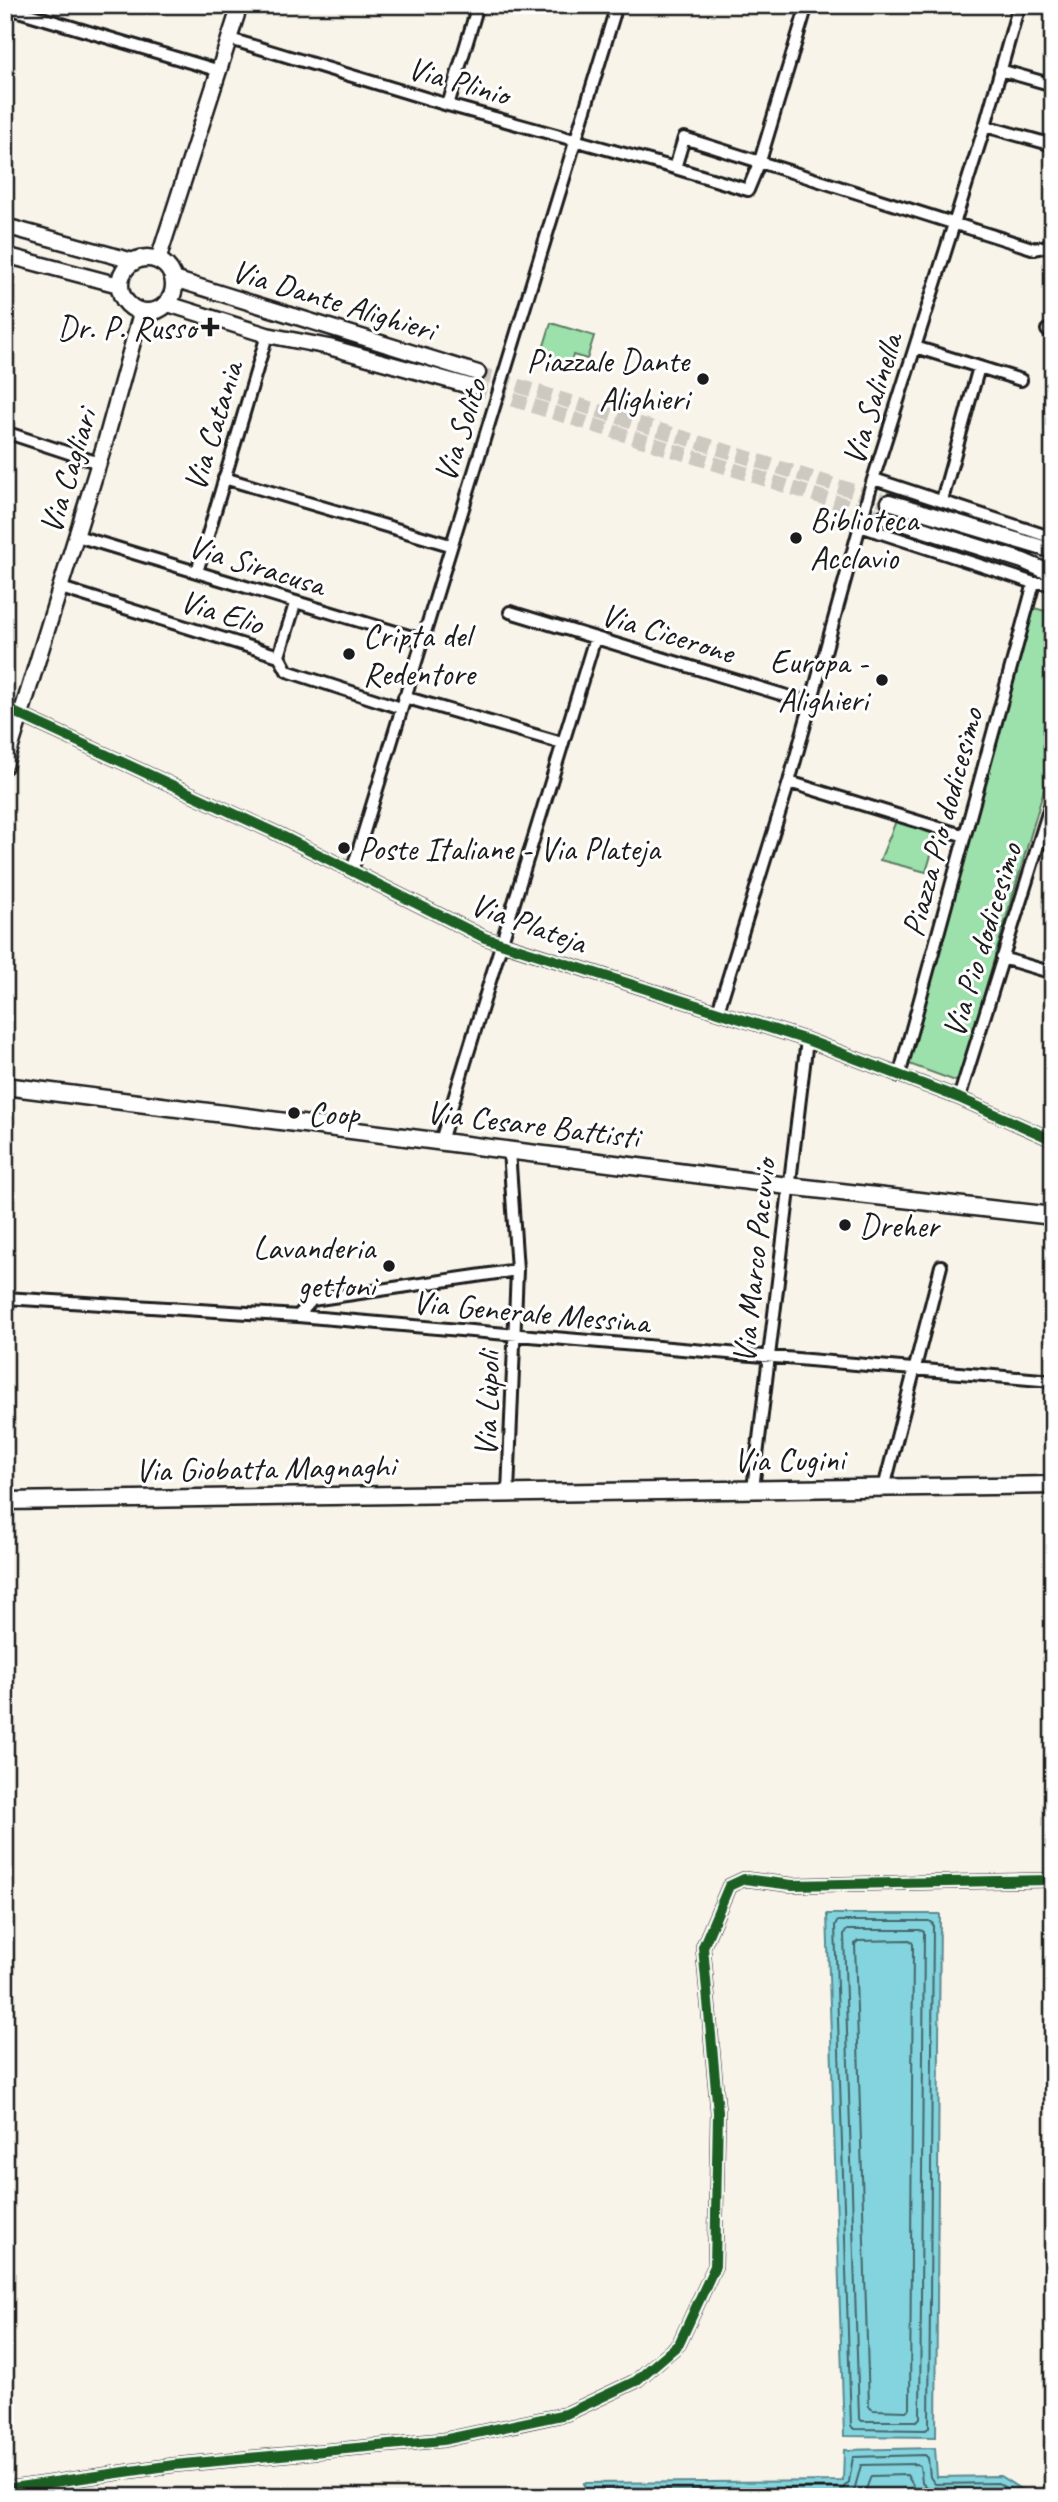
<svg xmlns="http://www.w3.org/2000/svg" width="1058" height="2502" viewBox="0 0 1058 2502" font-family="Caveat,sans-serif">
<rect width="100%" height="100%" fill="#f9f4ea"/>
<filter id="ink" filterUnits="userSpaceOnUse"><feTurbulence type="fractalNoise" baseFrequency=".0143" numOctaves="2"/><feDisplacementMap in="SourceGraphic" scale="14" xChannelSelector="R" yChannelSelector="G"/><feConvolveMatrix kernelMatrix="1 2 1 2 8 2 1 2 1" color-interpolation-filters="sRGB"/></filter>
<g filter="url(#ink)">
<path fill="#9ce0ab" stroke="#5c7e64" stroke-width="2" d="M 551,323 L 594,336 L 587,359 L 573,355 L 569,369 L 545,361 L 543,349 Z
M 1034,608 L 1053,613 L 1053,759 L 958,1082 L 909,1064 Z
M 896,821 L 938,832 L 926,872 L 880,860 Z"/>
<path fill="#83d4de" stroke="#5a8a90" stroke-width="2" d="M 827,1914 L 940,1914 L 936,2437 L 844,2436 Z
M 935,2448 L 937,2477 L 1000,2476 L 1033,2497 L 585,2497 L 584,2483 L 843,2481 L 844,2450 Z"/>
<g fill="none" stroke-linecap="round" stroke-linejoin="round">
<path stroke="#45666a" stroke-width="2" d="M 838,1921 L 929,1921 L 933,1924 L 929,2427 L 926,2430 L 854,2429 L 851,2426 L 835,1925 Z
M 847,1930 L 920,1930 L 924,1932 L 920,2418 L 917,2421 L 862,2421 L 859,2418 L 844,1934 Z
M 910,1940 L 913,1944 L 910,2408 L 906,2411 L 873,2410 L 869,2407 L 855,1944 L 858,1941 Z
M 591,2497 L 595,2490 L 843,2488 L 849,2482 L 853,2457 L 925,2455 L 928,2458 L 930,2477 L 935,2484 L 998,2483 L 1020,2497
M 831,2497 L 846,2496 L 854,2491 L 861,2465 L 917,2464 L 920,2466 L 922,2482 L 932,2492 L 995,2492 L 1003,2497
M 863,2497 L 871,2476 L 907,2475 L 920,2497"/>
<path stroke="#cdc9c1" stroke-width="14" stroke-dasharray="14 7" stroke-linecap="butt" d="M 478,373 L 889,502
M 473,387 L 884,517"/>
<g stroke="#1c1c1c" stroke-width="16">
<path id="minor" d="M 5,7 L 220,71
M 230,39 L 448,105 L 675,168 L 684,138 L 1035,249 L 1049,245 L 1053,231
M 1000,70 L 1053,85
M 448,105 L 478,5
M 985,126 L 1053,145
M 675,168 L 748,190 L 760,161 L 807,5
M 1047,330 L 1053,331
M 915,347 L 1021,380
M 5,432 L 99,463
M 224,478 L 450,545
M 874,479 L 1053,538
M 942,500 L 979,367
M 860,526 L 1034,583 L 1053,583
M 77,536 L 422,640
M 197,572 L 267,335
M 61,588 L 279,656 L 287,671 L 401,708
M 510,612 L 810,703
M 279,656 L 295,604
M 404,697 L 562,743
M 5,708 L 278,834 L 485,938 L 807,1040 L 959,1098 L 1053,1140
M 789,782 L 962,835
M 352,871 L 617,5
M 1002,958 L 1053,973
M 718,1011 L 789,782 L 871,486 L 985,126 L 1019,5
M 899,1076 L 1034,583
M 959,1098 L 1053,797
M 441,1141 L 595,638
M 5,1298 L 298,1316 L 1053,1381
M 298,1316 L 312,1300 L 517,1270
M 884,1488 L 941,1266
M 753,1489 L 807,1040
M 508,1493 L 517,1270 L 509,1150
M 5,2489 L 174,2465 L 443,2440 L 566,2414 L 636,2381 L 679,2344 L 715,2266 L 718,2112 L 703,1947 L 729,1886 L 744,1879 L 792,1885 L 1053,1880"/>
</g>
<g stroke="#1c1c1c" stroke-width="19">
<path id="tertiary" d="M 5,226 L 133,261
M 5,255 L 119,285
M 158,260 L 240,5
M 174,279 L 478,373
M 168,304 L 267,335 L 329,347 L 473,387
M 889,502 L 1053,551
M 884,517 L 1023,561 L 1053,574
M 5,766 L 105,443 L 141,313"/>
</g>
<g stroke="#1c1c1c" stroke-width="21">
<path id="secondary" d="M120 285a27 27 0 1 1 54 0a27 27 0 1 1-54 0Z
M 5,1086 L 788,1186 L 1053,1216
M 5,1501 L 1053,1485"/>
</g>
<use href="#minor" stroke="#fff" stroke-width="10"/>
<use href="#tertiary" stroke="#fff" stroke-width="14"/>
<use href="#secondary" stroke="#fff" stroke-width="16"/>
<g stroke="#fff" stroke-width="15">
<path id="cycleway" d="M 5,708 L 278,834 L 485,938 L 807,1040 L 959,1098 L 1053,1140
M 5,2489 L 174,2465 L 443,2440 L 566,2414 L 636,2381 L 679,2344 L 715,2266 L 718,2112 L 703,1947 L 729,1886 L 744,1879 L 792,1885 L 1053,1880"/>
</g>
<use href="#cycleway" stroke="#1b5e20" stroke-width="10"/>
</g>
</g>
<g fill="#1c1c1c" stroke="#fff" stroke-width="2.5">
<path d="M206.5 316.5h7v7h7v7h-7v7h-7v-7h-7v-7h7z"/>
<circle cx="703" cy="379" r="7"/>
<circle cx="796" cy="538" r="7"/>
<circle cx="349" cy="654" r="7"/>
<circle cx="882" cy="680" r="7"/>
<circle cx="344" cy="848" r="7"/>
<circle cx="294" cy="1113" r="7"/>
<circle cx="845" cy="1225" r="7"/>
<circle cx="389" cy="1266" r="7"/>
</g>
<g text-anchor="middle" stroke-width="6" stroke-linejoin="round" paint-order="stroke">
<g font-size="33" fill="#1c1c1c" stroke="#fff">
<text transform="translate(459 80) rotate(16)" y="12">Via Plinio</text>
<text transform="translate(334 299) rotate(17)" y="12">Via Dante Alighieri</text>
<text transform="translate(871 399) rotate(-73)" y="12">Via Salinella</text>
<text transform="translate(212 426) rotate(-73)" y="12">Via Catania</text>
<text transform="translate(459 430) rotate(-72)" y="12">Via Solìto</text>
<text transform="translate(67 471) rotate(-73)" y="12">Via Cagliari</text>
<text transform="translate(257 564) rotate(17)" y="12">Via Siracusa</text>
<text transform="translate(222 611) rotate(17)" y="12">Via Elio</text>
<text transform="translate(668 632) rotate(17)" y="12">Via Cicerone</text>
<text transform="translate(941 822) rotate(-75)" y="12">Piazza Pio dodicesimo</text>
<text transform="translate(529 922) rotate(20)" y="12">Via Plateja</text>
<text transform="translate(981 940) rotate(-73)" y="12">Via Pio dodicesimo</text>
<text transform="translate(533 1123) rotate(7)" y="12">Via Cesare Battisti</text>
<text transform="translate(753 1261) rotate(-84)" y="12">Via Marco Pacuvio</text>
<text transform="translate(531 1311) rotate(5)" y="12">Via Generale Messina</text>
<text transform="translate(486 1404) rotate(-88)" y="12">Via Lùpoli</text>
<text x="789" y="1471">Via Cugini</text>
<text transform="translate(265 1467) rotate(-1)" y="12">Via Giobatta Magnaghi</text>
</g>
<g font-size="33" fill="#1c1c1c" stroke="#fff" text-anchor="start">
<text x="196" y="339" text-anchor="end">Dr. P. Russo</text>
<text x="689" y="372" text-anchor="end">Piazzale Dante<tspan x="689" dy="38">Alighieri</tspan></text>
<text x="810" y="531">Biblioteca<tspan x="810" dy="38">Acclavio</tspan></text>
<text x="363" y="647">Cripta del<tspan x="363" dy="38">Redentore</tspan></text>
<text x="868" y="673" text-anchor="end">Europa -<tspan x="868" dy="38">Alighieri</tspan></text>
<text x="358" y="860">Poste Italiane - Via Plateja</text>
<text x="308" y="1125">Coop</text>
<text x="859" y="1237">Dreher</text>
<text x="375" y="1259" text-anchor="end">Lavanderia<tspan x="375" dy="38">gettoni</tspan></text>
</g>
</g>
<rect width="1058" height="2502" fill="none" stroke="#fff" stroke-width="28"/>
<rect x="14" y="14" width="1030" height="2474" fill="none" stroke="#1c1c1c" stroke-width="2.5" filter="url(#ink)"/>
</svg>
